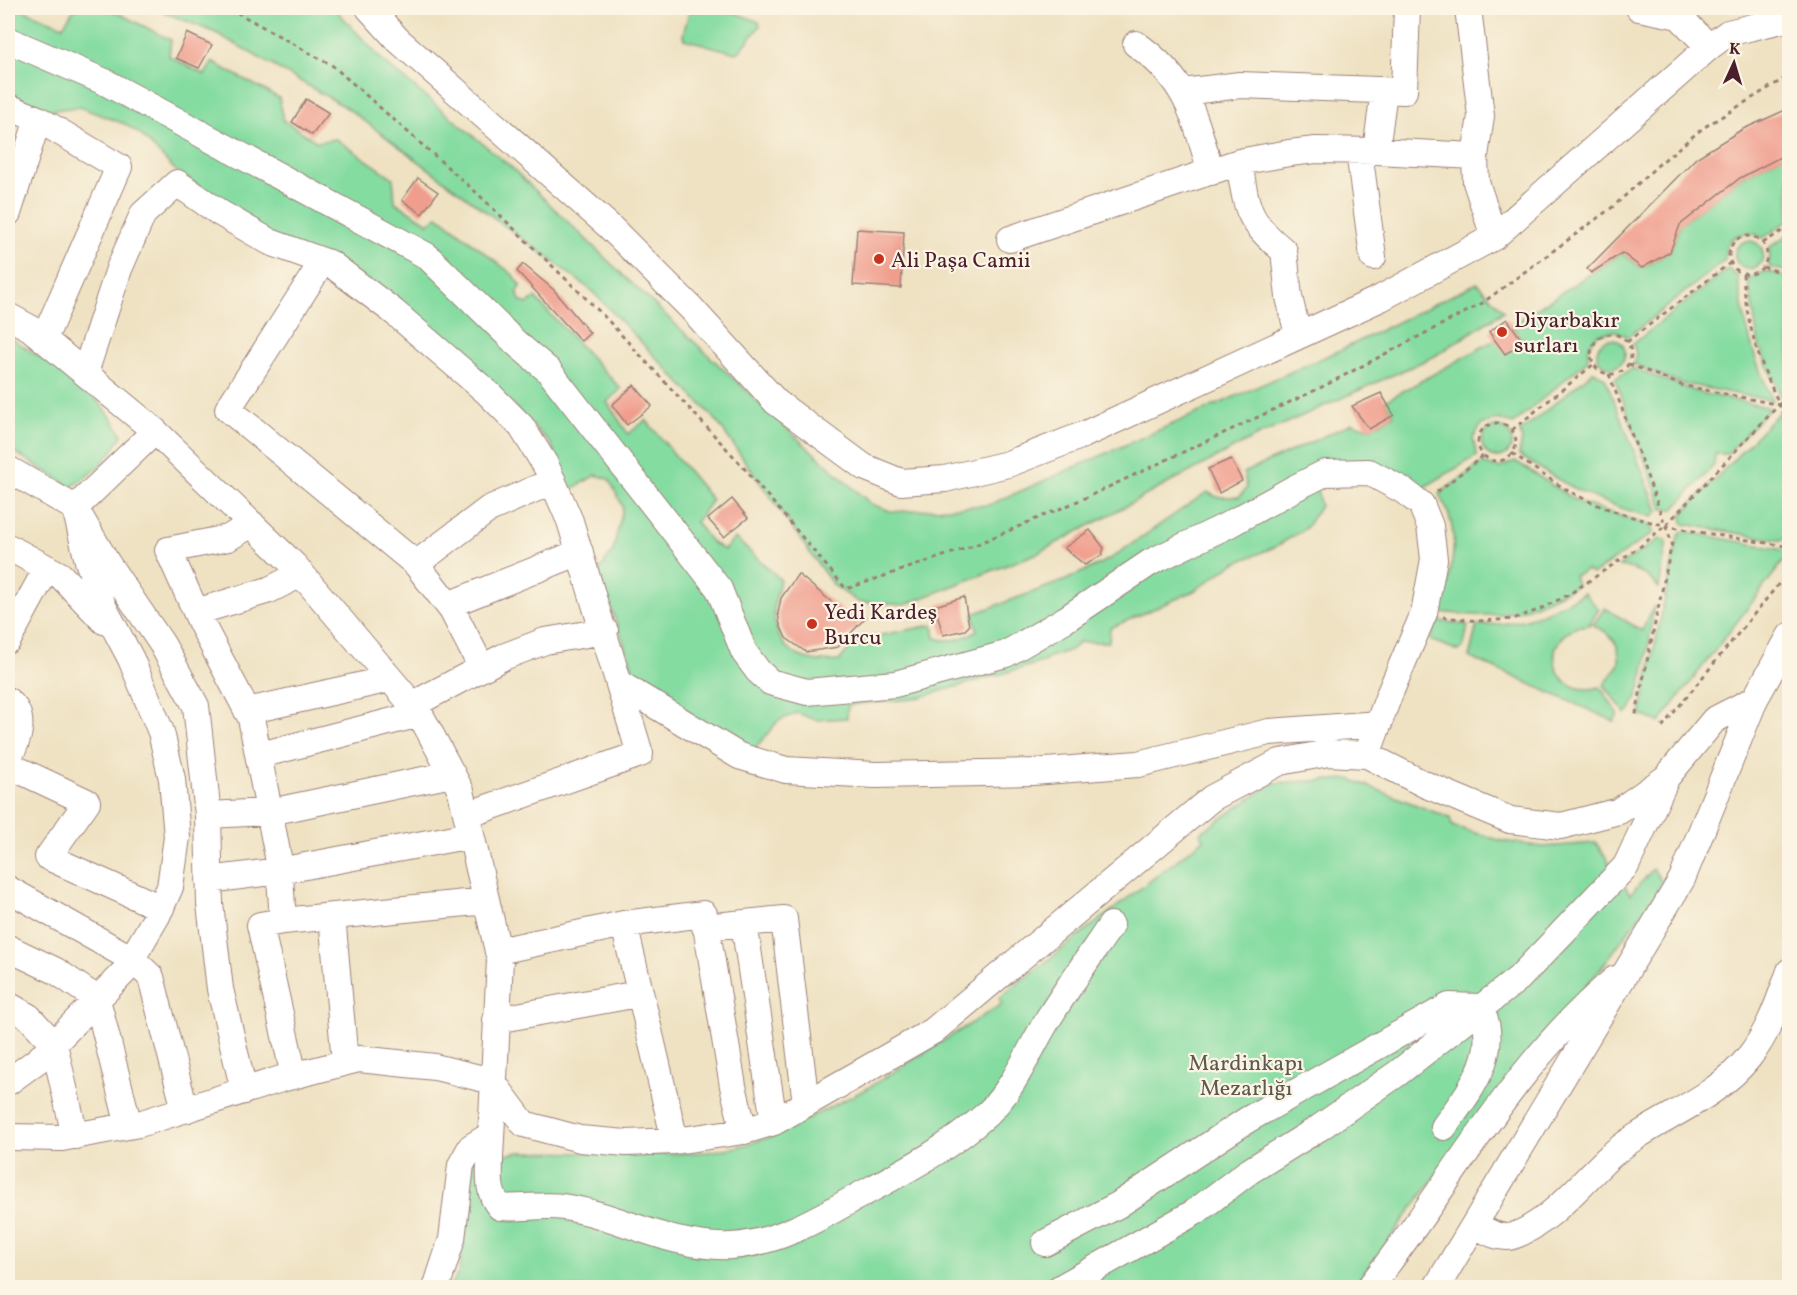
<svg xmlns="http://www.w3.org/2000/svg" width="1797" height="1295" viewBox="0 0 1797 1295" font-family="Vollkorn,serif">
<rect width="100%" height="100%" fill="#fcf5e5"/>
<filter id="ink" filterUnits="userSpaceOnUse"><feTurbulence type="fractalNoise" baseFrequency=".0167" numOctaves="2"/><feDisplacementMap in="SourceGraphic" scale="12" xChannelSelector="R" yChannelSelector="G"/><feConvolveMatrix kernelMatrix="1 2 1 2 8 2 1 2 1" color-interpolation-filters="sRGB"/></filter>
<filter id="wash" filterUnits="userSpaceOnUse"><feTurbulence type="fractalNoise" baseFrequency=".008" numOctaves="4" result="noise"/><feDisplacementMap in="SourceGraphic" scale="24" xChannelSelector="R" yChannelSelector="G"/><feGaussianBlur stdDeviation="1.35" result="paint"/><feColorMatrix in="noise" values="0 0 0 0 0 0 0 0 0 0 0 0 0 0 0 0 0 1.4 0 .05"/><feComposite in="paint" operator="in"/></filter>
<g filter="url(#wash)">
<rect width="100%" height="100%" fill="#efe2c3"/>
<path fill="#85dca1" stroke="#687e66" stroke-width="1.5" d="M 8,8 L 18,8 L 63,26 L 75,8 L 108,8 L 171,40 L 169,56 L 205,75 L 212,62 L 279,98 L 283,120 L 317,142 L 336,139 L 393,178 L 395,202 L 428,223 L 438,216 L 512,274 L 521,285 L 517,291 L 520,301 L 527,304 L 535,298 L 621,389 L 607,402 L 628,434 L 646,420 L 712,500 L 696,522 L 711,542 L 724,550 L 735,538 L 780,579 C 779,588 775,597 774,607 C 773,651 800,664 839,661 L 857,640 L 933,625 L 935,638 C 949,643 965,639 977,630 L 973,614 L 1066,580 L 1110,559 L 1207,492 L 1217,497 L 1239,497 L 1247,488 L 1244,473 L 1352,423 L 1370,429 L 1394,415 L 1385,401 L 1495,340 L 1524,343 L 1512,325 L 1622,253 L 1642,268 L 1670,252 L 1680,225 L 1740,178 L 1789,152 L 1789,220 L 1763,238 C 1745,227 1722,237 1725,260 L 1628,337 L 1616,331 L 1598,334 L 1588,348 L 1588,360 L 1513,424 L 1498,419 L 1481,425 L 1473,439 L 1477,456 L 1423,488 L 1394,475 L 1317,486 L 1320,506 L 1306,528 L 1277,546 L 1233,564 L 1194,591 L 1110,628 L 1109,642 L 1079,642 L 1071,650 L 1046,658 L 1046,661 L 914,699 L 848,705 L 847,718 L 816,720 L 797,713 L 778,721 L 752,752 L 683,715 L 635,674 L 598,572 L 613,551 L 623,507 L 609,479 L 596,475 L 570,490 L 551,444 L 505,397 L 175,170 L 141,135 L 125,124 L 79,107 L 37,112 L 8,100 Z
M 154,8 L 334,8 L 385,63 L 511,167 L 625,277 L 786,428 L 871,504 L 893,512 L 989,505 L 1345,348 L 1477,283 L 1504,311 L 1435,356 L 1255,437 L 1038,553 L 904,605 L 858,602 L 833,585 L 715,419 L 591,290 L 347,108 L 216,33 Z
M 690,8 L 723,8 L 759,22 L 760,26 L 740,51 L 736,53 L 684,39 L 683,35 Z
M 1789,234 L 1789,272 L 1769,267 L 1770,247 Z
M1735 255a14 14 0 1 1 28 0a14 14 0 1 1-28 0Z
M 1728,269 L 1738,277 C 1743,320 1754,362 1773,401 L 1680,383 L 1634,364 L 1636,353 L 1633,344 Z
M 1766,271 L 1789,278 L 1789,385 L 1781,397 L 1759,346 L 1748,279 Z
M 8,336 C 50,365 97,387 122,435 C 111,457 93,474 71,487 L 8,448 Z
M1597 353a14 14 0 1 1 28 0a14 14 0 1 1-28 0Z
M 1632,368 L 1697,392 L 1770,408 L 1727,454 L 1715,454 L 1714,465 L 1674,509 L 1663,509 L 1615,379 Z
M 1594,371 L 1605,378 L 1658,511 L 1653,517 C 1598,504 1565,485 1519,455 L 1522,440 L 1520,432 Z
M 1779,412 L 1789,464 L 1789,539 L 1778,540 L 1684,524 L 1681,515 Z
M1482 442a15 15 0 1 1 30 0a15 15 0 1 1-30 0Z
M 1515,461 L 1578,502 L 1651,526 L 1653,533 L 1593,574 L 1587,570 L 1574,576 L 1577,585 C 1525,613 1500,620 1441,612 C 1451,570 1464,534 1439,494 L 1482,463 L 1499,468 Z
M 1683,531 L 1789,551 L 1789,554 L 1660,722 L 1640,715 L 1678,537 Z
M 1659,539 L 1667,541 L 1659,588 C 1647,574 1637,569 1619,566 Z
M 1584,593 L 1599,609 L 1589,625 C 1535,629 1549,702 1600,687 L 1618,714 L 1614,721 L 1469,657 L 1477,625 C 1526,625 1542,614 1584,593 Z
M 1654,606 C 1650,632 1645,698 1626,714 L 1604,685 L 1619,664 C 1621,644 1611,633 1593,625 L 1605,608 L 1642,631 Z
M 1438,621 L 1468,625 L 1464,645 L 1459,651 L 1430,640 Z
M 1350,779 L 1450,818 L 1452,826 L 1502,841 L 1543,847 L 1596,843 L 1630,894 L 1653,869 L 1662,882 L 1656,894 L 1599,971 L 1500,1089 L 1354,1287 L 449,1288 L 459,1272 L 473,1160 L 520,1152 L 666,1154 L 708,1152 L 736,1147 L 771,1137 L 868,1088 L 1002,1004 L 999,998 L 1204,839 L 1200,833 L 1273,783 Z"/>
<g id="blocks">
<path fill="#f09d8d" d="M 187,33 L 212,45 L 199,68 L 176,58 Z
M 306,99 L 329,113 L 312,135 L 292,122 Z
M 1790,108 L 1790,152 L 1740,178 L 1680,225 L 1670,252 L 1642,268 L 1622,253 L 1591,273 L 1587,269 L 1696,158 L 1741,130 Z
M 418,178 L 438,192 L 422,214 L 402,200 Z
M 857,229 L 904,232 L 901,288 L 853,285 Z
M 523,264 L 554,290 L 590,333 L 581,341 L 517,271 Z
M 1507,319 L 1524,343 L 1505,354 L 1489,332 Z
M 634,385 L 652,406 L 627,425 L 612,405 Z
M 1381,393 L 1394,415 L 1369,429 L 1352,406 Z
M 1231,459 L 1242,481 L 1219,493 L 1208,469 Z
M 732,499 L 748,518 L 724,537 L 708,519 Z
M 1090,530 L 1104,548 L 1102,555 L 1085,565 L 1064,548 Z
M 798,574 L 845,613 L 866,617 L 838,647 L 806,652 L 786,638 L 780,625 L 778,613 L 781,598 Z
M 964,597 L 969,626 L 965,630 L 943,635 L 935,606 Z"/>
</g>
</g>
<g filter="url(#ink)">
<use href="#blocks" fill-opacity="0" stroke="#9c8077" stroke-width="1.5"/>
<g fill="none" stroke-linecap="round" stroke-linejoin="round">
<g stroke="#9c8077" stroke-width="28">
<path id="minor" d="M 369,8 L 397,39 L 610,227 L 691,308 L 776,402 L 864,467 L 901,482 L 945,479 L 1008,464 L 1083,435 L 1381,298 L 1494,237 L 1709,47 L 1728,33 L 1790,18
M 1468,8 L 1481,116 L 1475,156 L 1476,182 L 1494,237
M 1639,8 L 1679,16 L 1709,47
M 8,40 L 105,82 L 427,256 L 517,344 L 549,371 L 719,589 L 744,652 L 758,671 L 770,682 L 807,692 L 895,684 L 1006,654 L 1066,619 L 1151,562 L 1226,526 L 1293,489 L 1325,473 L 1369,472 L 1404,491 L 1421,504 L 1430,526 L 1434,559 L 1424,613 L 1389,695 L 1367,755
M 1136,44 C 1187,80 1194,115 1211,172
M 1183,92 L 1240,85 L 1404,91 L 1407,8
M 8,107 L 38,119 L 8,213
M 38,119 L 119,167 L 44,339
M 1359,151 L 1373,257
M 1376,151 L 1384,91
M 1239,162 C 1247,209 1246,220 1284,251 L 1289,297 L 1298,335
M 1010,239 L 1239,162 L 1289,153 L 1316,150 L 1376,151 L 1475,156
M 323,261 L 228,409 L 416,564
M 8,316 L 30,328 L 155,431 L 294,565 L 420,714 L 461,791 L 500,960 L 490,1158 C 490,1176 487,1193 500,1207 C 521,1209 543,1204 563,1207 C 621,1215 671,1249 731,1246 C 776,1243 814,1221 853,1199 C 899,1174 947,1150 987,1114 C 1015,1087 1028,1052 1048,1019 C 1068,987 1090,956 1111,925
M 85,373 L 119,269 L 143,214 L 177,183 L 220,213 L 270,242 L 331,264 L 394,312 L 488,393 L 521,426 L 546,466 L 570,521 L 640,754 L 467,815
M 155,431 L 75,508 L 107,563 L 162,644 L 196,706 L 208,815
M 8,469 L 75,508 L 88,561 L 103,606 L 131,659 L 161,732 L 172,779 L 177,837 L 170,887 L 157,916 L 124,972 L 38,1060 L 8,1082
M 252,524 L 228,538 L 168,550 L 201,623 L 251,718 L 279,862 L 283,921 L 486,901
M 8,547 L 60,575 L 104,621
M 448,605 L 580,552
M 196,612 L 269,590 L 301,574
M 8,640 L 47,568
M 482,668 L 452,610 L 416,564 L 489,509 L 553,481
M 620,684 L 739,756 L 786,770 L 875,775 L 1033,772 L 1138,764 L 1269,732 L 1379,724
M 8,701 C 27,716 19,740 8,759
M 412,705 L 503,657 L 545,641 L 605,631
M 247,711 L 390,679
M 260,755 L 420,714
M 8,765 L 87,802 L 48,857 L 161,908
M 209,880 L 279,871 L 471,835
M 8,889 L 132,959 L 151,977 L 185,1110
M 332,916 L 345,1062
M 283,921 L 260,925 L 294,1076
M 744,923 L 774,1122
M 624,924 L 704,914 L 733,1086 L 744,1131
M 705,927 L 784,919 L 806,1104
M 8,948 L 56,971 L 97,999 L 129,1126
M 498,951 L 624,924 L 675,1141
M 8,1005 L 29,1017 L 54,1044 L 75,1136
M 496,1020 L 638,994
M 244,1091 L 220,989 L 210,904 L 208,815 L 270,812 L 452,774
M 1444,1127 C 1469,1092 1503,1052 1480,1007
M 8,1137 L 62,1138 L 139,1124 L 281,1079 L 359,1059 L 435,1067 L 492,1081 L 524,1124 L 580,1139 L 626,1143 L 675,1141 L 744,1131 L 774,1122 L 933,1031 L 1212,798 L 1280,762 L 1328,753 L 1367,755 L 1424,784 L 1510,820 L 1561,826 L 1619,811 L 1666,778 L 1714,720 L 1755,699
M 1475,1225 C 1486,1231 1500,1240 1513,1236 C 1549,1224 1581,1183 1608,1158 C 1651,1119 1713,1103 1749,1057 C 1769,1032 1779,1001 1790,971
M 1045,1243 L 1118,1205 L 1247,1120 L 1449,1006 L 1480,1007
M 436,1288 L 452,1239 L 461,1165 L 471,1147 L 491,1135
M 1060,1288 L 1195,1212 L 1248,1172 L 1319,1128 L 1398,1073 L 1519,978 L 1626,866 L 1665,781
M 1369,1288 C 1451,1185 1512,1065 1615,979
M 1436,1288 L 1682,879 L 1755,699 L 1790,636"/>
</g>
<path stroke="#9c8077" stroke-width="3" stroke-dasharray="4.5 4.5" stroke-linecap="butt" d="M 229,8 L 333,66 L 478,194 L 602,314 L 738,461 L 846,589 L 973,546 L 1085,498 L 1320,388 L 1481,304 L 1614,206 L 1658,165 L 1703,128 L 1790,75
M1729 255a19 19 0 1 1 38 0a19 19 0 1 1-38 0Z
M 1763,243 L 1790,226
M 1763,267 L 1790,275
M 1743,274 C 1745,312 1755,351 1771,386 C 1778,402 1786,416 1790,433
M1591 354a20 20 0 1 1 40 0a20 20 0 1 1-40 0Z
M 1627,342 L 1730,263
M 1629,364 L 1681,385 L 1780,405 L 1790,412
M 1609,374 L 1672,543 L 1635,718
M1478 442a19 19 0 1 1 38 0a19 19 0 1 1-38 0Z
M 1512,430 L 1594,364
M 1512,453 C 1538,471 1563,490 1591,502 C 1652,529 1724,535 1790,547
M 1437,492 L 1483,456
M 1443,617 L 1479,621 L 1513,619 L 1538,610 L 1568,595 L 1641,546 L 1667,524 L 1790,393
M 1662,727 L 1790,570"/>
<use href="#minor" stroke="#fff" stroke-width="26"/>
</g>
</g>
<g fill="#c8321e" stroke="#fcf5e5" stroke-width="2">
<circle cx="879" cy="259" r="6"/>
<circle cx="1502" cy="332" r="6"/>
<circle cx="812" cy="624" r="6"/>
</g>
<g text-anchor="middle" stroke-width="4.5" stroke-linejoin="round" paint-order="stroke">
<g font-size="22" fill="#4a1f2b" stroke="#fcf5e5" text-anchor="start">
<text x="891" y="267">Ali Paşa Camii</text>
<text x="1514" y="327">Diyarbakır<tspan x="1514" dy="25">surları</tspan></text>
<text x="824" y="619">Yedi Kardeş<tspan x="824" dy="25">Burcu</tspan></text>
</g>
<g font-size="22" fill="#5c584e" stroke="#fcf5e5">
<text x="1246" y="1070">Mardinkapı<tspan x="1246" dy="25">Mezarlığı</tspan></text>
</g>
</g>
<rect width="1797" height="1295" fill="none" stroke="#fcf5e5" stroke-width="30"/>
<g transform="translate(1734 63) rotate(4)" stroke="#fcf5e5" stroke-width="4.5" paint-order="stroke">
<path d="M0-4.5L10 22L0 15L-10 22Z" fill="#4a1f2b"/>
<text y="-9" font-size="16" font-weight="bold" text-anchor="middle" fill="#4a1f2b">K</text>
</g>
</svg>
